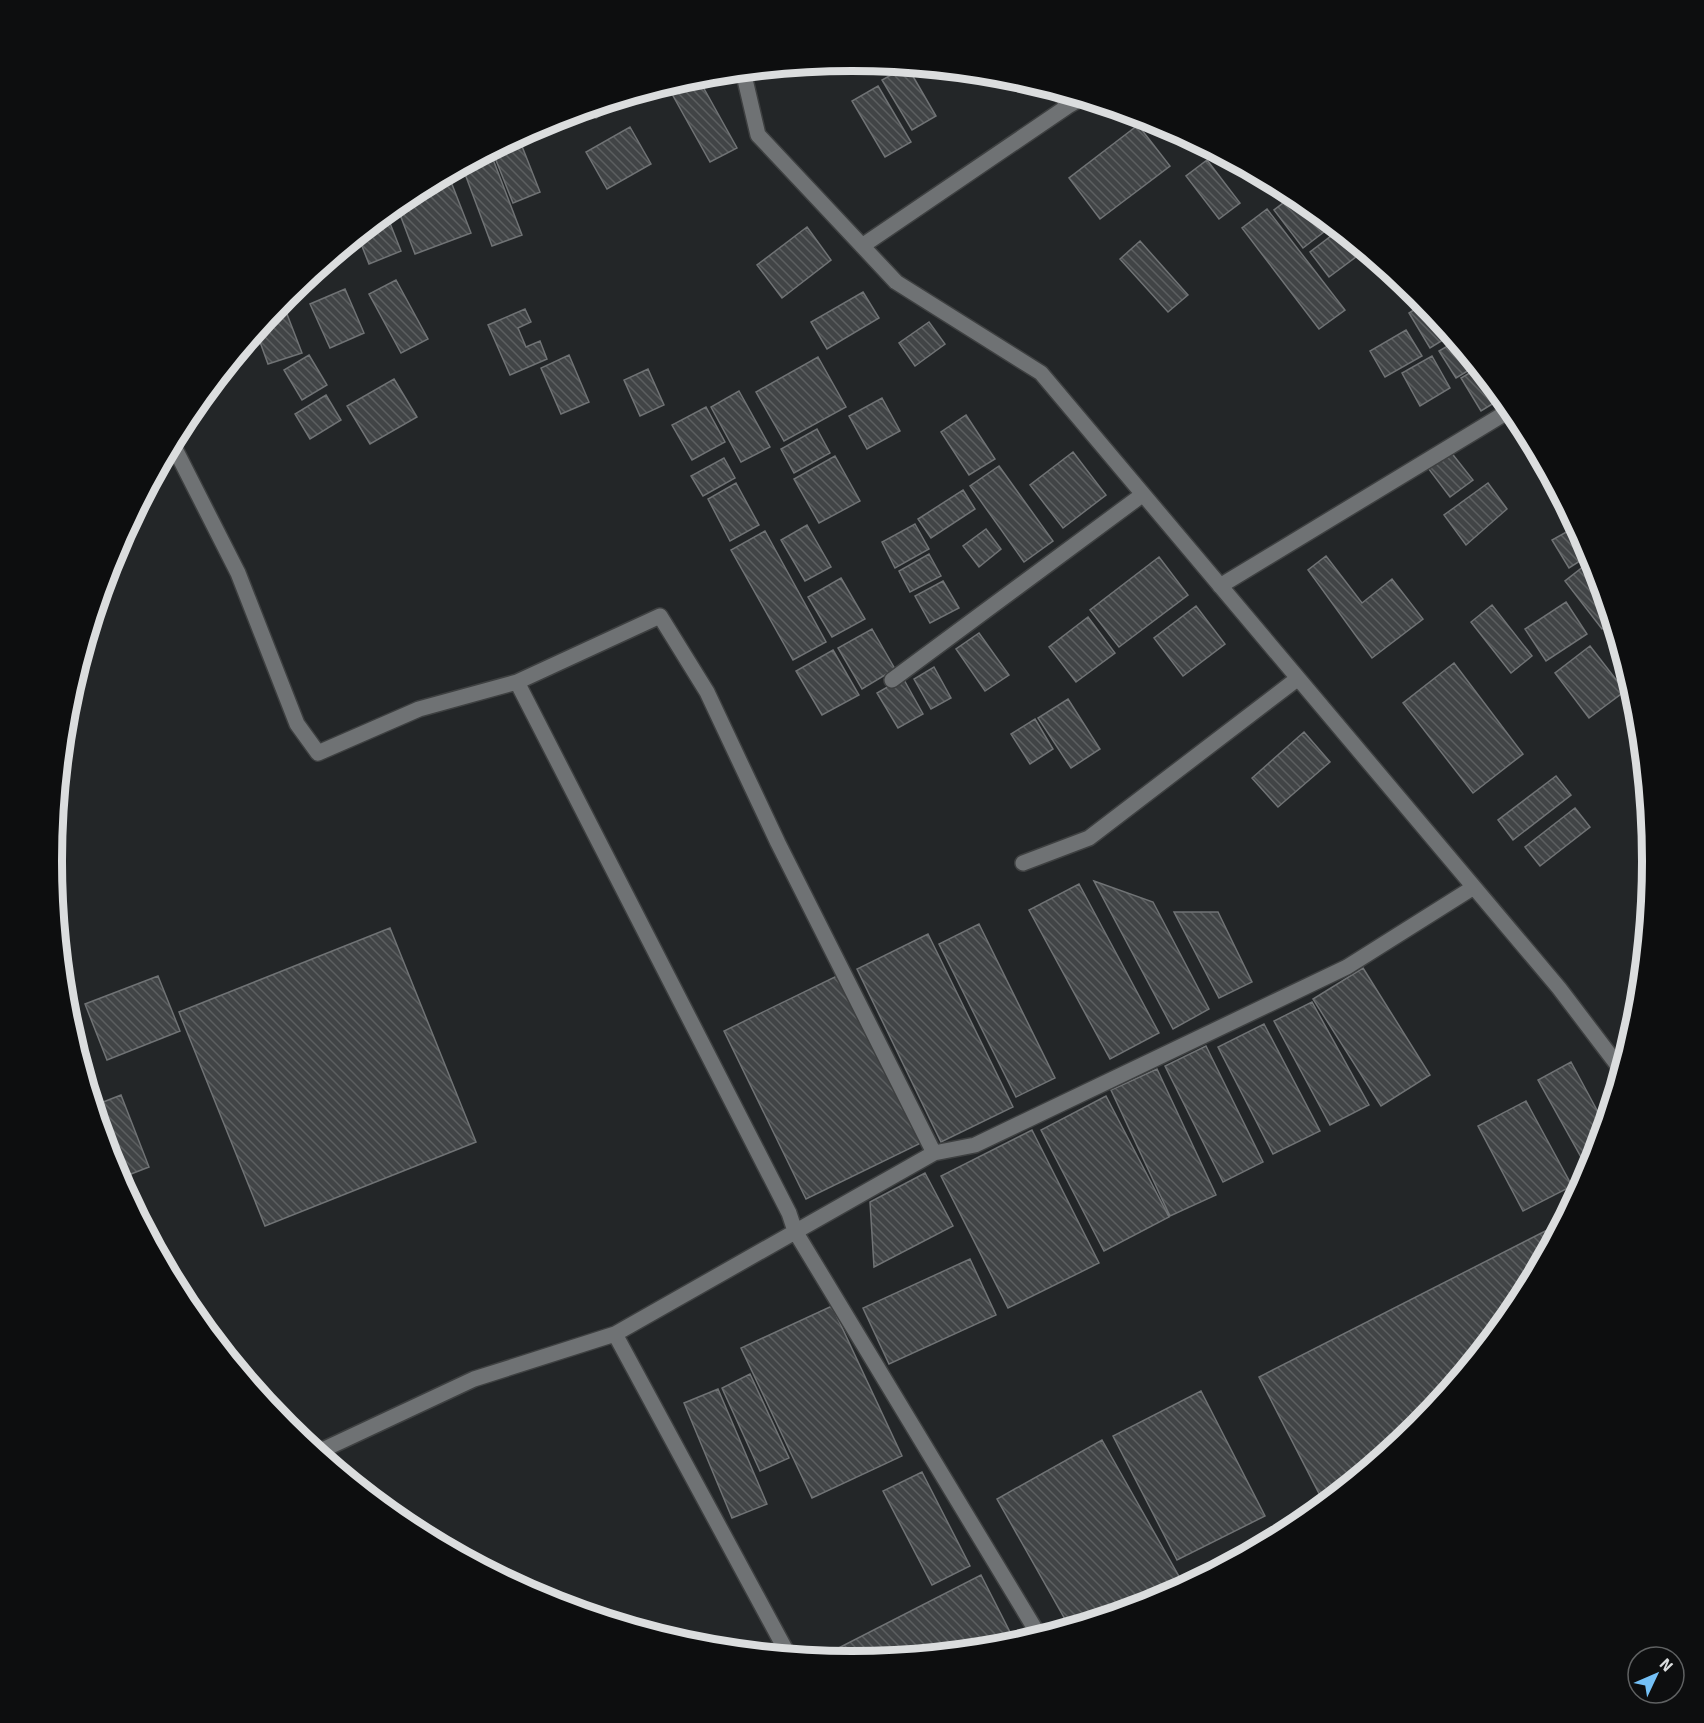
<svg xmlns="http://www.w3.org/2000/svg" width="1704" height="1723" viewBox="0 0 1704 1723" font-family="Signika,sans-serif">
<defs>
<pattern id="building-back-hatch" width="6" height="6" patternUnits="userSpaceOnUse" patternTransform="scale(1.5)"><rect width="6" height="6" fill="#414446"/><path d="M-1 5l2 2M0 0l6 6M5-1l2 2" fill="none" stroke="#5c5f60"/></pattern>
</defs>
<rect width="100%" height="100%" fill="#232628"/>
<path fill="url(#building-back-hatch)" stroke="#707375" stroke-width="1.5" d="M 850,61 L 852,61 L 875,63 L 857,73 Z
M 907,66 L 936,116 L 912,130 L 882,80 Z
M 697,76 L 737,148 L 710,162 L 667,85 Z
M 878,86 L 911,142 L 885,157 L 852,101 Z
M 652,89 L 632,100 L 630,96 Z
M 624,98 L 626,101 L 596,118 L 591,108 Z
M 549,120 L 551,124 L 530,132 L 530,130 Z
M 1138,125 L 1170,166 L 1100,219 L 1069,178 Z
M 630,127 L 651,164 L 607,189 L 586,152 Z
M 518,136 L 540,192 L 513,203 L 492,150 Z
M 491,154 L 522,235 L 492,246 L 462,166 Z
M 1207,160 L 1240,203 L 1219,219 L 1186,176 Z
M 448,174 L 471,233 L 415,254 L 396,204 L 407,195 Z
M 1295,194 L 1333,225 L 1303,248 L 1274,210 Z
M 1267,209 L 1345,310 L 1319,329 L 1242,228 Z
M 386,213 L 401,251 L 369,264 L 358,236 Z
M 807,227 L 831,260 L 782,298 L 757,265 Z
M 1339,230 L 1364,251 L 1329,277 L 1310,252 Z
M 1140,241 L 1188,295 L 1168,312 L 1120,259 Z
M 396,280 L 428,339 L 401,353 L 369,294 Z
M 345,289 L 364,333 L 330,348 L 310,304 Z
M 863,292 L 879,318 L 827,349 L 811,322 Z
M 1425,303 L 1451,335 L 1430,348 L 1409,313 Z
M 285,309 L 302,353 L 268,364 L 256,331 L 270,314 Z
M 525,309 L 531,322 L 518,328 L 526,347 L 540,341 L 547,359 L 510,375 L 488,325 Z
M 929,322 L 945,344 L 915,366 L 899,343 Z
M 1406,330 L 1422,356 L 1385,377 L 1370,351 Z
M 1456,341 L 1476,366 L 1456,378 L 1439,351 Z
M 309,355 L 327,385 L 302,400 L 284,370 Z
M 569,355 L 589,402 L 561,414 L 541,368 Z
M 1432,356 L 1450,388 L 1420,406 L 1402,373 Z
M 818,357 L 846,407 L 784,441 L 756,392 Z
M 1478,368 L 1502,398 L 1481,411 L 1461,378 Z
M 648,369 L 664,405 L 640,416 L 624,380 Z
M 394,379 L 417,417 L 370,444 L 347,406 Z
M 739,391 L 770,447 L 741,462 L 711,407 Z
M 326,395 L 341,420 L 310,439 L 295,414 Z
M 882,398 L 900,431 L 867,449 L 849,416 Z
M 706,407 L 725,442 L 692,460 L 672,425 Z
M 966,415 L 995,459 L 969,475 L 941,432 Z
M 817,429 L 830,453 L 794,473 L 781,449 Z
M 1450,451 L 1473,480 L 1450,497 L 1428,468 Z
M 1073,452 L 1106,495 L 1063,528 L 1030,485 Z
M 835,456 L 860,501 L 819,523 L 794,479 Z
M 724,458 L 735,478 L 703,496 L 691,476 Z
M 999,466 L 1053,541 L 1024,562 L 970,486 Z
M 736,483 L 759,525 L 730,541 L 708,499 Z
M 1488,483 L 1507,509 L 1466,545 L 1444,515 Z
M 963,490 L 975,509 L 931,538 L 918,519 Z
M 915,524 L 929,549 L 895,568 L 882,542 Z
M 807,525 L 831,567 L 805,581 L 781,540 Z
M 1577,526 L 1591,554 L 1569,568 L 1552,540 Z
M 986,529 L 1001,549 L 979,567 L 963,546 Z
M 765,531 L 826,642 L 793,660 L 731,550 Z
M 929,554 L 941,576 L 910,592 L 899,571 Z
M 1326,556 L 1362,603 L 1392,579 L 1423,619 L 1372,658 L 1308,570 Z
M 1159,557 L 1188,595 L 1119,647 L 1090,610 Z
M 1593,559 L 1612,621 L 1602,629 L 1565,581 Z
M 841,578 L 865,619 L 832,637 L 808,597 Z
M 943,581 L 959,608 L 930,623 L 915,596 Z
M 1566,602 L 1587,634 L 1546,661 L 1525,629 Z
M 1492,605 L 1532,656 L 1511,673 L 1471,622 Z
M 1196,606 L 1225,644 L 1183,676 L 1154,638 Z
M 1088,617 L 1115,653 L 1076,682 L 1049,647 Z
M 872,629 L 895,669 L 862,689 L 838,648 Z
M 979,633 L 1009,675 L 985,691 L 956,649 Z
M 1590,646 L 1625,691 L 1589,718 L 1555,673 Z
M 833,650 L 859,695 L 822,715 L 796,671 Z
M 1454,663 L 1523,754 L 1473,793 L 1403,703 Z
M 934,667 L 951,698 L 931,709 L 914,679 Z
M 903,678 L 923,714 L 898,728 L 877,693 Z
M 1068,699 L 1100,749 L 1071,768 L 1038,718 Z
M 1035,719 L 1053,749 L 1030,764 L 1011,734 Z
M 1304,732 L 1330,762 L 1278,807 L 1252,778 Z
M 1556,776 L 1571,795 L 1513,840 L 1498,820 Z
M 1575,808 L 1590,827 L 1540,866 L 1525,847 Z
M 1094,881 L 1153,902 L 1209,1009 L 1173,1029 Z
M 1079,884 L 1159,1033 L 1110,1059 L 1029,910 Z
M 1174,912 L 1218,912 L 1252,982 L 1219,998 Z
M 979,924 L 1055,1078 L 1016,1097 L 939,944 Z
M 390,928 L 476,1142 L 265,1226 L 179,1012 Z
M 928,934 L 1013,1107 L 941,1142 L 857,969 Z
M 1363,968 L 1430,1075 L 1381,1106 L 1313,999 Z
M 841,974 L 923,1142 L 806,1199 L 724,1031 Z
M 158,976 L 180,1031 L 107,1060 L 85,1004 Z
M 1312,1002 L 1369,1105 L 1330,1125 L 1274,1021 Z
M 1264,1024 L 1320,1131 L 1273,1154 L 1218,1047 Z
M 1206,1046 L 1263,1162 L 1223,1182 L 1165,1066 Z
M 1571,1062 L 1605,1125 L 1590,1173 L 1538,1080 Z
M 1157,1069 L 1216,1195 L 1170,1216 L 1111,1090 Z
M 121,1095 L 149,1167 L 118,1179 L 112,1168 L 93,1106 Z
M 1106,1096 L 1169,1217 L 1104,1251 L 1041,1130 Z
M 1526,1101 L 1572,1186 L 1523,1211 L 1478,1126 Z
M 1032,1130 L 1099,1263 L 1008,1308 L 941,1176 Z
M 925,1173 L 953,1226 L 874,1267 L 870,1202 Z
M 1563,1222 L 1518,1307 L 1418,1428 L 1325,1505 L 1259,1377 Z
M 970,1259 L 996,1315 L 889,1364 L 863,1308 Z
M 832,1306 L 902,1456 L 812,1498 L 741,1348 Z
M 750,1374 L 789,1458 L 760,1471 L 722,1388 Z
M 718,1389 L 767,1504 L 732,1518 L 684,1403 Z
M 1201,1391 L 1265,1516 L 1177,1560 L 1113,1436 Z
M 1102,1440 L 1185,1587 L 1158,1602 L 1070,1628 L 997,1499 Z
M 922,1472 L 970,1566 L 932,1585 L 883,1491 Z
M 981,1575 L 1014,1640 L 997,1648 L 852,1662 L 817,1659 Z"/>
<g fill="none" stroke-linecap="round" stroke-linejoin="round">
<g stroke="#3e4041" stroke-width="18">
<path id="street" d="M 743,71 L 758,135 L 896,282 L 1041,373 L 1559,988 L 1622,1071
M 1059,91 L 1068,106
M 862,246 L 1068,106 L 1082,98
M 172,443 L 238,573 L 297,724 L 318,753 L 419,709 L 517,682 L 660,616 L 707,692 L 778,843 L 934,1153
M 1220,586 L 1512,409
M 892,680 L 1142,495
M 517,682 L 789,1213 L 795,1231 L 1040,1637
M 1023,863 L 1089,838 L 1297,679
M 615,1334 L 789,1656
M 316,1453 L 474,1379 L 615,1334 L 934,1153 L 975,1145 L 1347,967 L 1474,887"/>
</g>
<use href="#street" stroke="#6f7274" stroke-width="15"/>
</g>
<path d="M0 0H1704V1723H0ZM62 861a790 790 0 1 1 1580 0a790 790 0 1 1-1580 0Z" fill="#0d0e0f" fill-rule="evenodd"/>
<path fill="none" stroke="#dbddde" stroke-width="8" d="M62 861a790 790 0 1 1 1580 0a790 790 0 1 1-1580 0Z"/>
<g transform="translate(1656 1675) rotate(46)"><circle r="28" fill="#0d0e0f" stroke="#5f6162" stroke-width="1.5"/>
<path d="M0-4.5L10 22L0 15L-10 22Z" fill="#74c0f6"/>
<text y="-9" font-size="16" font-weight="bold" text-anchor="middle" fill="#dbddde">N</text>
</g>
</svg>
